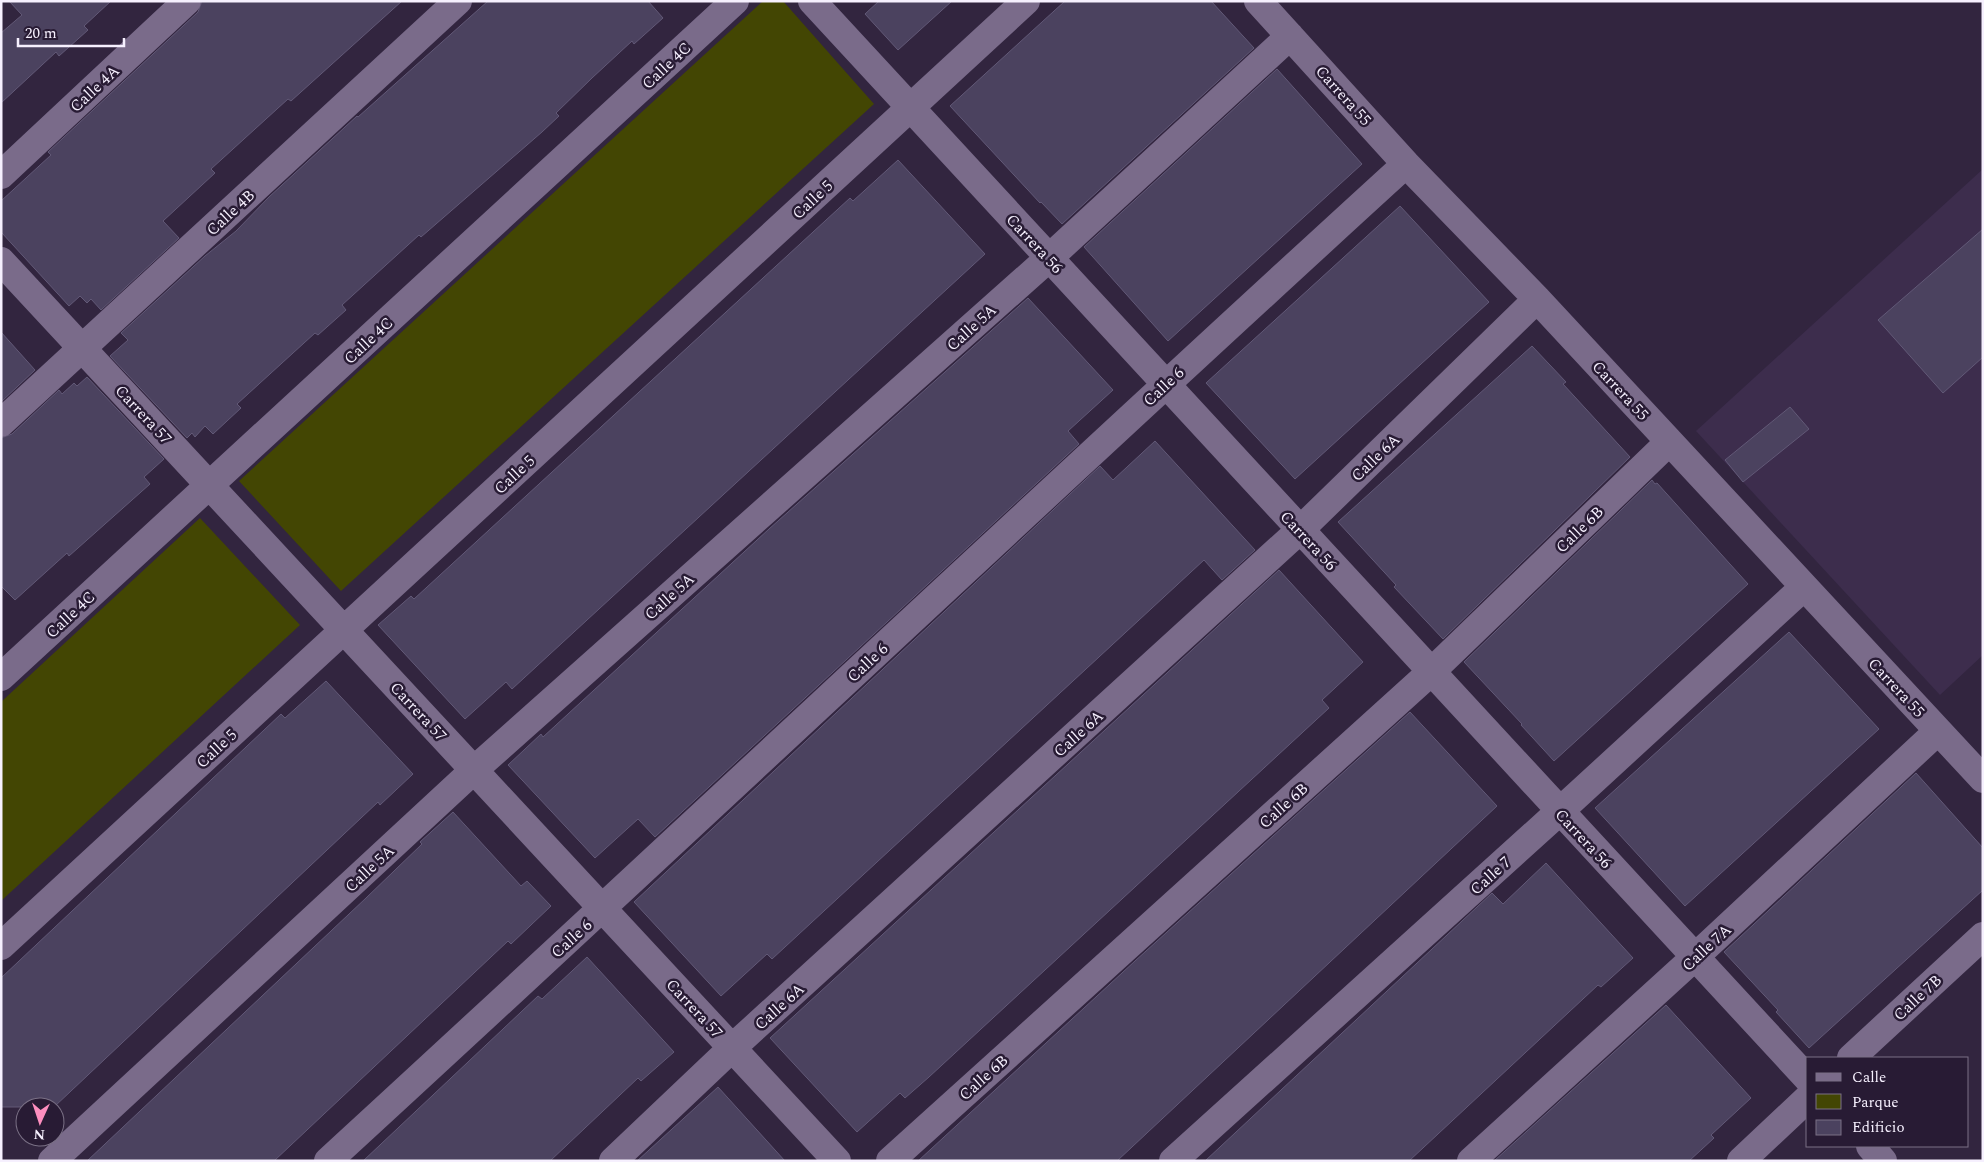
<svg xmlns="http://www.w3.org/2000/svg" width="1984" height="1162" viewBox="0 0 1984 1162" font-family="Spectral,serif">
<rect width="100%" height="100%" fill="#32253f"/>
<path fill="#3d2d4d" d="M 1983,169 L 1983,655 L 1940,695 L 1696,431 Z"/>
<path fill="#434603" d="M 763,1 L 783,1 L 874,104 L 341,591 L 239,481 Z
M 200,518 L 300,625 L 1,901 L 1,702 Z"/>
<path fill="#4b425f" stroke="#625977" d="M 9,1 L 111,1 L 84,26 L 88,30 L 59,56 L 56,52 L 1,103 L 1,33 L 22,15 Z
M 202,1 L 402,1 L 291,101 L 288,99 L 211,169 L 215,173 L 163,221 L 179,238 L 101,310 L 91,299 L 87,303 L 80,296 L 69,306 L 1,232 L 1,201 L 51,155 L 48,152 L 198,12 Z
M 488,1 L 648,1 L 663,18 L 634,44 L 632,41 L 592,78 L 556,113 L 559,116 L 542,132 L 421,237 L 419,235 L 342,305 L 346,310 L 318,335 L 315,333 L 237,404 L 241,408 L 213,434 L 205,426 L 195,437 L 192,433 L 187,438 L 110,356 L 128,340 L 121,333 L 205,256 L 236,231 L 269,197 L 357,116 L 358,117 Z
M 879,1 L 952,1 L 898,50 L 865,14 Z
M 1065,1 L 1211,1 L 1254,48 L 1062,224 L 1041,202 L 1040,203 L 950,106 Z
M 1277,69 L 1362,164 L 1168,341 L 1084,247 Z
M 898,160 L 985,254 L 512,689 L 506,682 L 465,719 L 378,625 L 411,596 L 414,599 L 850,198 L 853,201 Z
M 1400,206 L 1489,302 L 1295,479 L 1206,383 Z
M 1983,229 L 1983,357 L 1943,393 L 1878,320 Z
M 1028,298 L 1113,390 L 1068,431 L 1079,444 L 655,837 L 638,819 L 595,858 L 508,765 L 541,734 L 543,737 L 769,529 Z
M 1,332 L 35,370 L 1,402 Z
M 1532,346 L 1566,382 L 1563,384 L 1630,457 L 1443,639 L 1394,587 L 1396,585 L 1338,522 Z
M 87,377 L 164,459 L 144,477 L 150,484 L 69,556 L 67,553 L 15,600 L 1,586 L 1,438 L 12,434 L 59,390 L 62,394 L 74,383 L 77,386 Z
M 1790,407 L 1809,429 L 1743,482 L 1725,460 Z
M 1155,441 L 1255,550 L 1222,580 L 1204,560 L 772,959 L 767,954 L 721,996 L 634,902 L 1100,466 L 1113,480 Z
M 1652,480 L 1655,484 L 1657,483 L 1748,584 L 1554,761 L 1521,725 L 1522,724 L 1464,662 Z
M 1279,570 L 1363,662 L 1322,700 L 1329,708 L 929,1077 L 905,1098 L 900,1093 L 857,1132 L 770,1038 Z
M 1789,632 L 1879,729 L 1685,906 L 1595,808 Z
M 326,681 L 413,774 L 380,805 L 378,802 L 54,1107 L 1,1107 L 1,978 L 281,714 L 285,718 Z
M 1410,712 L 1497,806 L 1117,1161 L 918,1161 L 1135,961 Z
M 1916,773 L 1983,848 L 1983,890 L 1809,1048 L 1776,1012 L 1778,1010 L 1724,952 Z
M 453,812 L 521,886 L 527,881 L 551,906 L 511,944 L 508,941 L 274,1161 L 87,1161 L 366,898 L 422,844 L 420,842 Z
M 1546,863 L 1633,958 L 1601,987 L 1598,985 L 1409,1161 L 1205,1161 L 1492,893 L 1503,904 Z
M 587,957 L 674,1052 L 641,1081 L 638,1078 L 550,1161 L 363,1161 L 538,996 L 542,999 Z
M 1666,1005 L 1751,1098 L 1711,1135 L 1714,1138 L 1689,1161 L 1494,1161 Z
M 718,1087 L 785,1161 L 637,1161 Z"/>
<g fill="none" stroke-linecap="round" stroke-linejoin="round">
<path stroke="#7a6b8a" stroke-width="28" d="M 812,1 L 1808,1079
M 1258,1 L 1406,164 L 1537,299 L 1983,779
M 1,175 L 187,1
M 1,261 L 837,1161
M 1,423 L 458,1
M 1,677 L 735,1
M 1,946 L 1026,1
M 1851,1058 L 1983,936
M 1870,1146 L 1883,1161
M 52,1161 L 474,770 L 1049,258 L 1290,36
M 328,1161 C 689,830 1045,493 1406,164
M 613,1161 L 732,1048 L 1300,530 L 1537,299
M 890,1161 L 1431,672 L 1669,442
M 1173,1161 L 1560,811 L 1804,587
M 1471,1161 L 1695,957 L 1938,731
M 1741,1161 L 1808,1098"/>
</g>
<g text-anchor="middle" stroke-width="5" stroke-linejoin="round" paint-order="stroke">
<g font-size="16" fill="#f6f0fe" stroke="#281b34">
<text transform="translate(666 65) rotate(-43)" y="6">Calle 4C</text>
<text transform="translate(94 88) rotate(-43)" y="6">Calle 4A</text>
<text transform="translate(1344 95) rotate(48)" y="6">Carrera 55</text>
<text transform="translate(812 199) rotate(-43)" y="6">Calle 5</text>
<text transform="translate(230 212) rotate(-43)" y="6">Calle 4B</text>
<text transform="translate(1035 243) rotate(47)" y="6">Carrera 56</text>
<text transform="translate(971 327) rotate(-42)" y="6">Calle 5A</text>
<text transform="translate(368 340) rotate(-43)" y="6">Calle 4C</text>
<text transform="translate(1163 386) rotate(-43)" y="6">Calle 6</text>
<text transform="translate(1621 390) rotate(47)" y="6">Carrera 55</text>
<text transform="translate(144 414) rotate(47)" y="6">Carrera 57</text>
<text transform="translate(1375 457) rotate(-44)" y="6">Calle 6A</text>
<text transform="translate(514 474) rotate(-43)" y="6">Calle 5</text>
<text transform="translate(1579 529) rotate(-44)" y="6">Calle 6B</text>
<text transform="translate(1309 540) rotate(47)" y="6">Carrera 56</text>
<text transform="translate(669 596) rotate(-42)" y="6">Calle 5A</text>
<text transform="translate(70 614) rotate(-43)" y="6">Calle 4C</text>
<text transform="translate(867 662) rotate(-43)" y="6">Calle 6</text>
<text transform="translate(1897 687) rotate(47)" y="6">Carrera 55</text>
<text transform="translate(419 711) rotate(47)" y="6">Carrera 57</text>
<text transform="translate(1078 733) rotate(-42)" y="6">Calle 6A</text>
<text transform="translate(216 748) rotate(-43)" y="6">Calle 5</text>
<text transform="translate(1283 805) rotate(-42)" y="6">Calle 6B</text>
<text transform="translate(1584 838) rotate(47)" y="6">Carrera 56</text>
<text transform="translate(369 868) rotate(-43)" y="6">Calle 5A</text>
<text transform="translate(1490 875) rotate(-42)" y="6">Calle 7</text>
<text transform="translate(571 938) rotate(-42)" y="6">Calle 6</text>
<text transform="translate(1706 947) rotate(-43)" y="6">Calle 7A</text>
<text transform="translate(1917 997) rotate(-43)" y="6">Calle 7B</text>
<text transform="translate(779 1006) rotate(-42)" y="6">Calle 6A</text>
<text transform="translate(695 1008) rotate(47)" y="6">Carrera 57</text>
<text transform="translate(983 1077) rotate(-42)" y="6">Calle 6B</text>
</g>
</g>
<rect width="1984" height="1162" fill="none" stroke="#f6f0fe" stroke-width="5"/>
<rect x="1806" y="1057" width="162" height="90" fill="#281b34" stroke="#7a7085"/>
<rect x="1816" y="1073" width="25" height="8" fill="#7a6b8a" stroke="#7a7085"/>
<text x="1852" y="1082" font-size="15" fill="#f6f0fe">Calle</text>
<rect x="1816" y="1094" width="25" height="15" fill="#434603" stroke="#7a7085"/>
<text x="1852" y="1107" font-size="15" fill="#f6f0fe">Parque</text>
<rect x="1816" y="1120" width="25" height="15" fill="#4b425f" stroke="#7a7085"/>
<text x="1852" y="1132" font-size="15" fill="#f6f0fe">Edificio</text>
<g transform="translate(40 1122) rotate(183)"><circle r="24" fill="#281b34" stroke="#7a7085"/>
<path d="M0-4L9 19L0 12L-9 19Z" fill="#fd8ebf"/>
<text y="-8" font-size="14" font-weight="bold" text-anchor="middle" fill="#f6f0fe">N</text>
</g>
<path d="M18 38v8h106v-8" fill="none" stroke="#f6f0fe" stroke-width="2.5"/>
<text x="25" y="38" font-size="15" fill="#f6f0fe" stroke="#281b34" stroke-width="4" paint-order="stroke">20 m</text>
</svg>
